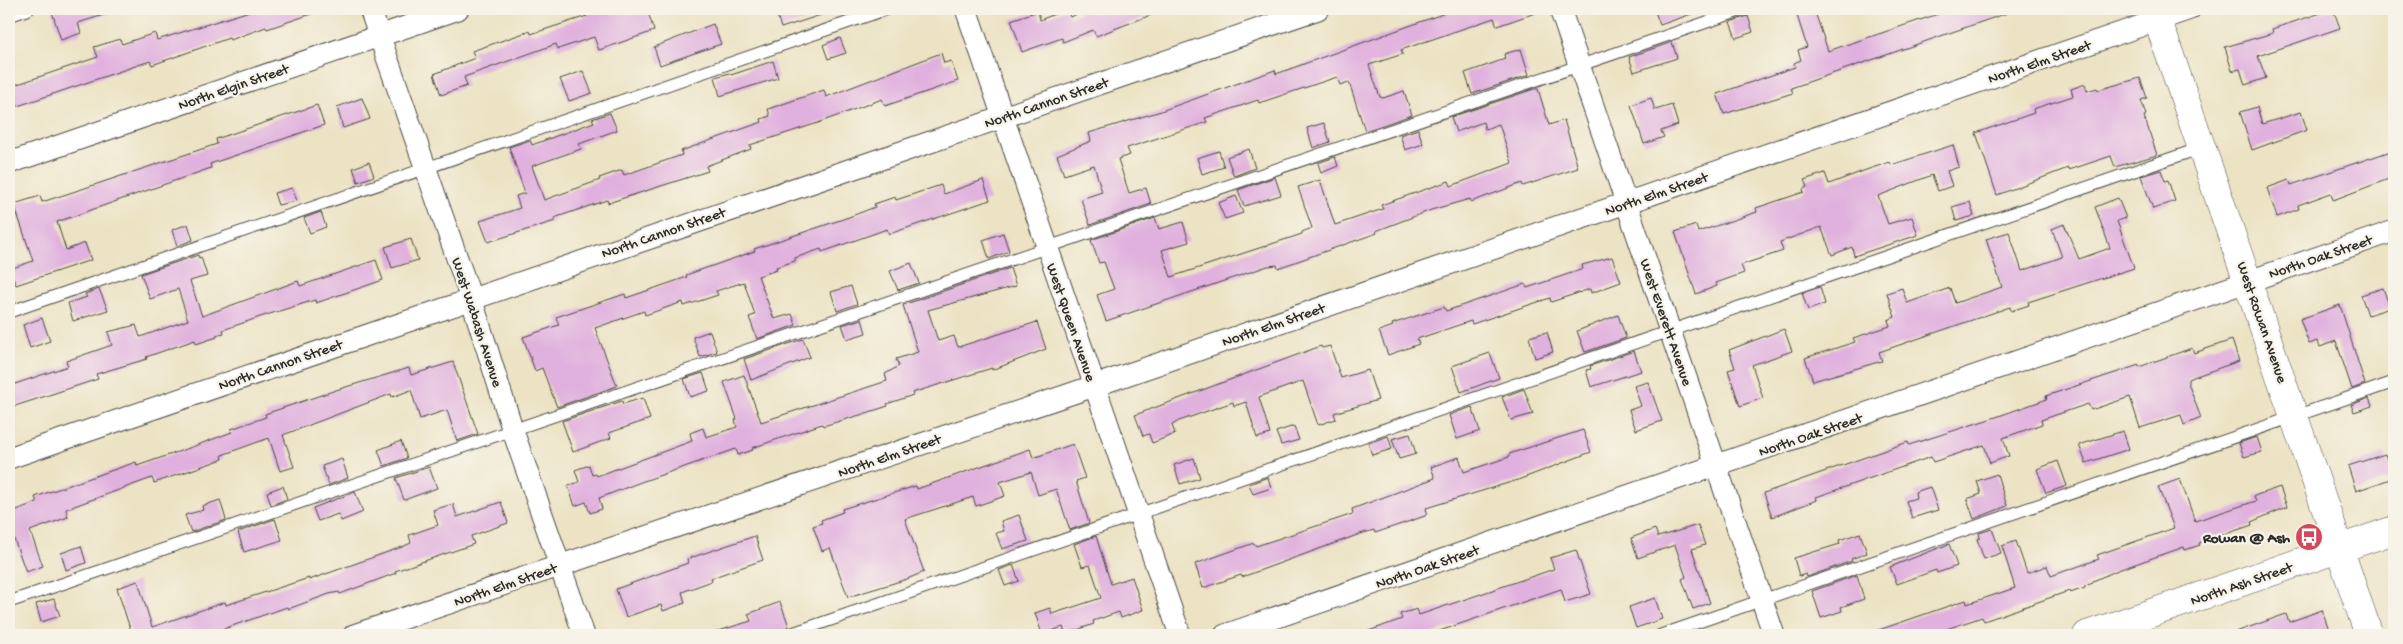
<svg xmlns="http://www.w3.org/2000/svg" width="2403" height="644" viewBox="0 0 2403 644" font-family="'Gochi Hand',sans-serif">
<rect width="100%" height="100%" fill="#f7f3e8"/>
<filter id="ink" filterUnits="userSpaceOnUse"><feTurbulence type="fractalNoise" baseFrequency=".02" numOctaves="2"/><feDisplacementMap in="SourceGraphic" scale="10" xChannelSelector="R" yChannelSelector="G"/><feConvolveMatrix kernelMatrix="1 2 1 2 8 2 1 2 1" color-interpolation-filters="sRGB"/></filter>
<filter id="wash" filterUnits="userSpaceOnUse"><feTurbulence type="fractalNoise" baseFrequency=".0096" numOctaves="4" result="noise"/><feDisplacementMap in="SourceGraphic" scale="20" xChannelSelector="R" yChannelSelector="G"/><feGaussianBlur stdDeviation="1.12" result="paint"/><feColorMatrix in="noise" values="0 0 0 0 0 0 0 0 0 0 0 0 0 0 0 0 0 1.4 0 .05"/><feComposite in="paint" operator="in"/></filter>
<g filter="url(#wash)">
<rect width="100%" height="100%" fill="#ece3c4"/>
<g id="blocks">
<path fill="#e0b0de" d="M 63,9 L 113,9 L 113,12 L 78,23 L 81,33 L 61,40 L 52,12 Z
M 256,9 L 319,9 L 320,11 L 267,29 L 266,27 L 230,40 L 229,38 L 152,65 L 150,61 L 9,109 L 9,87 L 98,57 L 94,47 L 120,39 L 122,44 L 155,33 L 157,40 Z
M 585,9 L 647,9 L 654,31 L 599,50 L 594,37 L 558,49 L 556,44 L 464,77 L 467,86 L 441,95 L 434,74 L 475,58 L 472,51 L 530,31 L 531,34 L 587,16 Z
M 775,9 L 830,9 L 830,12 L 781,28 Z
M 1067,9 L 1070,17 L 1090,9 L 1164,10 L 1096,36 L 1093,30 L 1063,42 L 1062,38 L 1022,52 L 1011,20 L 1038,11 L 1040,20 Z
M 1456,9 L 1541,9 L 1541,11 L 1497,26 L 1494,18 L 1401,50 L 1403,54 L 1369,65 L 1380,97 L 1383,98 L 1404,91 L 1412,115 L 1365,131 L 1349,82 L 1340,85 L 1337,77 L 1259,103 L 1258,100 L 1205,118 L 1207,122 L 1127,148 L 1130,155 L 1118,159 L 1129,193 L 1146,188 L 1151,204 L 1090,225 L 1081,199 L 1102,192 L 1094,165 L 1064,175 L 1057,155 L 1091,141 L 1089,133 L 1161,111 L 1275,70 L 1276,74 Z
M 1654,9 L 1700,9 L 1700,11 L 1660,25 Z
M 1795,9 L 1814,9 L 1828,51 L 1953,9 L 2009,9 L 2010,12 L 1791,88 L 1793,93 L 1724,114 L 1717,94 L 1795,67 L 1794,63 L 1801,60 L 1798,50 L 1807,47 Z
M 2333,9 L 2340,28 L 2258,56 L 2266,78 L 2245,85 L 2240,69 L 2232,71 L 2225,47 L 2273,33 L 2272,29 Z
M 1748,16 L 1753,32 L 1736,38 L 1730,22 Z
M 713,24 L 721,44 L 660,65 L 654,47 Z
M 840,38 L 846,53 L 828,59 L 823,45 Z
M 1672,42 L 1677,58 L 1634,72 L 1629,57 Z
M 1521,49 L 1529,75 L 1472,94 L 1465,73 L 1505,59 L 1504,54 Z
M 941,53 L 944,63 L 951,61 L 958,81 L 885,106 L 882,99 L 818,123 L 750,145 L 751,149 L 706,166 L 708,171 L 608,203 L 607,200 L 554,218 L 555,221 L 488,242 L 480,221 L 520,208 L 516,196 L 525,193 L 509,147 L 530,140 L 532,145 L 594,122 L 592,119 L 610,113 L 617,130 L 579,144 L 581,149 L 532,166 L 544,200 L 600,180 L 599,178 L 622,170 L 624,175 L 682,155 L 681,151 L 762,122 L 761,119 L 770,116 L 768,109 L 824,90 L 826,97 Z
M 773,61 L 778,78 L 720,96 L 715,77 L 730,73 L 731,75 Z
M 583,71 L 592,93 L 569,101 L 560,79 Z
M 2140,78 L 2147,98 L 2141,100 L 2146,115 L 2144,116 L 2157,155 L 2115,167 L 2111,156 L 2069,170 L 2068,168 L 1997,195 L 1976,133 L 2034,113 L 2033,109 L 2073,96 L 2071,89 L 2085,84 L 2087,91 L 2097,88 L 2098,90 Z
M 1534,89 L 1538,89 L 1549,125 L 1564,120 L 1578,168 L 1523,186 L 1522,183 L 1471,202 L 1470,199 L 1431,210 L 1376,231 L 1377,233 L 1278,268 L 1277,265 L 1268,266 L 1106,321 L 1097,295 L 1114,289 L 1104,262 L 1099,263 L 1091,240 L 1155,218 L 1159,229 L 1183,222 L 1189,242 L 1162,250 L 1171,277 L 1302,234 L 1302,232 L 1312,228 L 1298,187 L 1320,180 L 1335,225 L 1383,209 L 1381,205 L 1449,181 L 1451,186 L 1512,163 L 1499,124 L 1485,129 L 1483,122 L 1456,132 L 1451,117 Z
M 362,98 L 370,119 L 343,128 L 337,107 Z
M 1651,98 L 1655,110 L 1672,105 L 1678,125 L 1661,131 L 1664,137 L 1644,144 L 1631,105 Z
M 317,105 L 324,125 L 210,164 L 211,168 L 57,222 L 66,250 L 85,243 L 91,260 L 16,285 L 10,269 L 33,261 L 14,204 L 40,196 L 42,202 L 82,189 L 217,144 L 216,139 Z
M 2257,107 L 2262,124 L 2301,112 L 2307,130 L 2252,150 L 2240,112 Z
M 1324,123 L 1330,142 L 1313,148 L 1307,128 Z
M 1418,129 L 1423,144 L 1405,150 L 1400,135 Z
M 1953,145 L 1959,167 L 1947,171 L 1952,186 L 1938,191 L 1932,175 L 1878,196 L 1888,224 L 1912,217 L 1918,235 L 1854,256 L 1852,247 L 1832,255 L 1821,227 L 1780,242 L 1783,251 L 1741,265 L 1744,273 L 1716,283 L 1717,286 L 1696,294 L 1675,232 L 1696,225 L 1698,232 L 1757,212 L 1756,208 L 1804,192 L 1803,189 L 1807,187 L 1804,180 L 1825,173 L 1829,184 L 1866,170 L 1890,162 L 1891,165 Z
M 1249,149 L 1255,168 L 1234,176 L 1227,157 Z
M 2394,150 L 2394,177 L 2333,200 L 2331,193 L 2298,205 L 2299,209 L 2277,217 L 2267,188 L 2289,180 L 2291,185 Z
M 1219,151 L 1224,167 L 1202,174 L 1197,158 Z
M 1335,157 L 1338,166 L 1321,173 L 1318,163 Z
M 369,162 L 374,176 L 358,182 L 353,168 Z
M 2161,170 L 2165,181 L 2168,180 L 2175,201 L 2153,209 L 2141,176 Z
M 1275,177 L 1281,195 L 1244,206 L 1238,190 Z
M 983,180 L 990,200 L 889,234 L 887,229 L 822,252 L 821,249 L 795,258 L 795,261 L 776,267 L 777,270 L 758,276 L 774,319 L 792,314 L 796,325 L 757,339 L 749,317 L 755,315 L 744,282 L 716,291 L 718,295 L 684,306 L 683,302 L 645,315 L 644,311 L 595,328 L 617,386 L 557,407 L 542,368 L 535,371 L 523,337 L 559,325 L 556,317 L 625,294 L 626,298 L 687,277 L 686,275 L 755,251 L 754,249 L 849,217 L 875,207 L 874,204 L 895,197 L 896,200 L 941,185 L 944,194 Z
M 292,188 L 297,201 L 278,205 L 274,193 Z
M 1236,196 L 1243,213 L 1225,219 L 1218,203 Z
M 2118,198 L 2126,218 L 2117,221 L 2134,268 L 2028,302 L 2029,305 L 2011,311 L 2010,307 L 1879,352 L 1882,361 L 1813,381 L 1805,358 L 1855,342 L 1853,338 L 1890,326 L 1888,320 L 1895,317 L 1887,293 L 1902,288 L 1907,303 L 1950,288 L 1955,303 L 2002,287 L 1986,239 L 2009,232 L 2022,271 L 2062,257 L 2052,229 L 2064,224 L 2079,259 L 2110,248 L 2095,207 Z
M 1970,202 L 1974,216 L 1956,221 L 1952,207 Z
M 321,212 L 326,227 L 310,233 L 304,218 Z
M 188,224 L 193,240 L 177,246 L 172,230 Z
M 1003,233 L 1009,251 L 989,259 L 983,240 Z
M 411,239 L 418,260 L 392,268 L 385,247 Z
M 198,255 L 199,258 L 201,257 L 207,276 L 190,281 L 202,316 L 298,281 L 300,286 L 376,260 L 383,280 L 316,303 L 315,300 L 260,317 L 223,330 L 224,333 L 216,335 L 217,337 L 196,344 L 195,340 L 146,357 L 147,359 L 96,374 L 98,379 L 9,408 L 9,386 L 68,366 L 66,361 L 112,345 L 108,332 L 136,325 L 140,337 L 188,320 L 178,289 L 150,299 L 141,274 Z
M 1612,257 L 1621,282 L 1591,293 L 1590,289 L 1551,302 L 1550,298 L 1472,324 L 1471,321 L 1417,339 L 1419,344 L 1388,355 L 1379,331 L 1393,326 L 1392,324 L 1444,307 L 1446,311 L 1525,284 L 1527,288 L 1583,269 L 1582,265 Z
M 911,263 L 919,283 L 898,290 L 890,271 Z
M 1010,268 L 1016,286 L 928,310 L 938,341 L 954,336 L 958,347 L 1037,322 L 1046,349 L 992,370 L 992,368 L 912,393 L 913,395 L 887,404 L 888,406 L 860,415 L 823,426 L 822,424 L 752,448 L 753,450 L 738,455 L 736,449 L 641,482 L 599,498 L 602,509 L 590,513 L 586,502 L 575,506 L 568,486 L 579,482 L 575,470 L 589,465 L 592,475 L 596,474 L 597,476 L 692,441 L 690,433 L 703,428 L 706,437 L 737,427 L 735,420 L 737,419 L 724,382 L 744,375 L 761,422 L 887,381 L 885,374 L 899,366 L 896,359 L 918,352 L 903,305 Z
M 851,286 L 857,304 L 837,311 L 831,292 Z
M 1820,287 L 1825,304 L 1808,310 L 1802,293 Z
M 2383,288 L 2390,308 L 2368,315 L 2361,295 Z
M 99,289 L 108,310 L 73,321 L 68,303 L 87,297 L 85,294 Z
M 2340,305 L 2365,384 L 2352,389 L 2336,341 L 2320,347 L 2317,341 L 2309,344 L 2300,319 Z
M 1618,315 L 1626,338 L 1585,352 L 1577,331 Z
M 42,318 L 50,341 L 30,348 L 23,325 Z
M 862,319 L 866,333 L 847,339 L 842,325 Z
M 1784,329 L 1792,351 L 1752,365 L 1763,398 L 1740,406 L 1728,370 L 1735,368 L 1729,350 Z
M 710,331 L 717,352 L 700,357 L 693,337 Z
M 1547,332 L 1553,352 L 1535,358 L 1529,337 Z
M 803,339 L 810,357 L 751,380 L 744,359 Z
M 2232,340 L 2239,361 L 2188,379 L 2188,383 L 2201,418 L 2184,425 L 2181,415 L 2140,428 L 2130,397 L 2091,410 L 2088,404 L 2041,420 L 2042,424 L 2003,438 L 2009,456 L 1990,463 L 1984,445 L 1933,462 L 1931,457 L 1816,497 L 1817,500 L 1772,517 L 1764,493 L 1908,442 L 1909,445 L 1996,417 L 2047,399 L 2046,396 L 2139,365 L 2139,367 L 2192,348 L 2194,353 Z
M 1321,346 L 1322,348 L 1330,346 L 1341,378 L 1368,370 L 1378,400 L 1334,413 L 1336,419 L 1318,425 L 1303,381 L 1259,397 L 1270,434 L 1257,438 L 1246,402 L 1234,406 L 1233,402 L 1179,421 L 1172,425 L 1175,434 L 1152,443 L 1149,434 L 1143,436 L 1135,415 Z
M 1634,351 L 1641,371 L 1591,387 L 1586,370 L 1591,369 L 1590,366 Z
M 1490,353 L 1499,378 L 1461,392 L 1452,366 Z
M 453,362 L 478,434 L 457,441 L 447,410 L 420,419 L 411,390 L 392,397 L 391,394 L 283,435 L 294,467 L 280,471 L 269,438 L 222,455 L 223,459 L 154,483 L 152,478 L 66,509 L 68,517 L 30,531 L 43,566 L 26,572 L 13,536 L 9,537 L 9,513 L 37,502 L 35,497 L 136,462 L 137,466 L 192,447 L 232,432 L 231,429 L 266,417 L 265,414 L 336,390 L 409,368 L 411,375 Z
M 703,373 L 709,391 L 690,397 L 684,379 Z
M 1648,382 L 1662,421 L 1636,430 L 1629,410 L 1641,406 L 1634,386 Z
M 1524,389 L 1533,414 L 1511,420 L 1502,397 Z
M 643,398 L 650,419 L 609,433 L 611,438 L 573,452 L 562,421 L 622,401 L 623,404 Z
M 2369,398 L 2372,406 L 2354,412 L 2351,405 Z
M 1472,407 L 1480,431 L 1457,439 L 1449,415 Z
M 1294,426 L 1299,440 L 1281,445 L 1276,432 Z
M 1583,430 L 1591,452 L 1518,480 L 1426,508 L 1427,513 L 1425,516 L 1375,533 L 1374,530 L 1360,534 L 1242,577 L 1241,575 L 1203,588 L 1195,564 L 1254,543 L 1256,546 L 1353,514 L 1352,509 L 1435,478 L 1431,467 L 1459,457 L 1464,472 L 1509,457 L 1509,454 Z
M 2123,431 L 2129,449 L 2086,463 L 2079,445 Z
M 1410,434 L 1416,454 L 1399,459 L 1392,439 Z
M 1388,436 L 1392,449 L 1372,455 L 1368,443 Z
M 2257,437 L 2262,452 L 2244,457 L 2239,443 Z
M 401,441 L 407,458 L 384,466 L 378,450 Z
M 1073,444 L 1085,478 L 1076,481 L 1089,523 L 1070,530 L 1056,489 L 1038,495 L 1031,472 L 1000,482 L 1005,496 L 976,506 L 973,497 L 905,519 L 924,572 L 907,579 L 848,597 L 830,548 L 822,551 L 813,526 L 822,523 L 821,520 L 843,512 L 842,509 L 916,486 L 917,489 L 1030,449 L 1033,458 Z
M 2385,454 L 2393,478 L 2356,491 L 2348,466 Z
M 1194,458 L 1200,478 L 1180,484 L 1174,465 Z
M 342,459 L 348,478 L 329,485 L 322,466 Z
M 2058,461 L 2067,486 L 2046,493 L 2037,469 Z
M 429,467 L 437,488 L 404,500 L 396,478 Z
M 1997,474 L 2007,506 L 1974,519 L 1967,499 L 1981,494 L 1977,481 Z
M 1268,477 L 1271,488 L 1253,494 L 1249,484 Z
M 2180,479 L 2195,521 L 2256,501 L 2254,496 L 2280,487 L 2287,507 L 2251,522 L 2252,525 L 2199,543 L 2200,545 L 2185,550 L 2184,547 L 2118,570 L 2093,581 L 2093,583 L 2085,586 L 2085,588 L 2070,593 L 2069,591 L 1984,621 L 1982,617 L 1929,635 L 1871,635 L 1870,633 L 1966,600 L 1967,604 L 2015,588 L 2002,546 L 2016,541 L 2027,573 L 2047,566 L 2051,576 L 2099,559 L 2097,555 L 2174,528 L 2158,487 Z
M 283,486 L 287,499 L 271,505 L 267,492 Z
M 1930,487 L 1938,510 L 1912,518 L 1906,501 L 1916,498 L 1915,492 Z
M 355,492 L 363,512 L 341,521 L 338,514 L 318,521 L 313,508 Z
M 220,500 L 226,520 L 191,532 L 185,515 L 203,510 L 202,506 Z
M 501,502 L 508,523 L 471,536 L 474,544 L 395,571 L 396,573 L 340,594 L 339,592 L 329,594 L 288,609 L 287,607 L 206,635 L 132,635 L 117,588 L 138,581 L 152,627 L 225,602 L 226,605 L 309,578 L 309,580 L 402,547 L 411,543 L 409,535 L 438,525 L 433,510 L 453,504 L 457,517 Z
M 1019,515 L 1028,541 L 1002,549 L 996,533 L 1004,531 L 1001,521 Z
M 275,519 L 282,540 L 244,552 L 238,532 Z
M 1698,525 L 1705,545 L 1692,549 L 1710,603 L 1693,609 L 1682,579 L 1686,577 L 1675,545 L 1638,558 L 1631,538 L 1655,529 L 1658,537 Z
M 1992,529 L 2001,553 L 1984,559 L 1977,539 L 1980,538 L 1979,533 Z
M 1860,533 L 1867,553 L 1851,559 L 1852,561 L 1807,577 L 1806,574 L 1799,576 L 1794,558 L 1840,544 L 1839,540 Z
M 755,536 L 763,560 L 711,578 L 712,581 L 682,592 L 685,603 L 663,611 L 661,605 L 626,617 L 616,589 L 688,563 L 687,559 Z
M 1096,536 L 1111,584 L 1132,577 L 1143,610 L 1121,618 L 1119,612 L 1093,621 L 1094,624 L 1074,631 L 1065,633 L 1063,627 L 1042,634 L 1035,613 L 1050,608 L 1052,614 L 1101,598 L 1090,565 L 1082,567 L 1074,544 Z
M 1949,544 L 1957,566 L 1937,573 L 1936,570 L 1897,584 L 1890,567 Z
M 81,546 L 86,563 L 66,570 L 61,553 Z
M 1576,550 L 1591,594 L 1565,602 L 1561,589 L 1428,635 L 1364,635 L 1363,633 L 1402,619 L 1400,614 L 1417,609 L 1419,615 L 1554,569 L 1550,558 Z
M 1013,565 L 1019,581 L 1005,586 L 999,570 Z
M 1857,575 L 1864,599 L 1841,607 L 1842,611 L 1821,618 L 1812,591 Z
M 1655,598 L 1662,619 L 1636,628 L 1629,607 Z
M 54,599 L 60,616 L 41,622 L 36,604 Z
M 780,602 L 789,626 L 782,630 L 780,635 L 715,635 L 715,632 L 751,621 L 748,614 Z
M 2322,610 L 2331,635 L 2233,635 L 2233,633 L 2286,614 L 2289,622 Z"/>
</g>
</g>
<g filter="url(#ink)">
<use href="#blocks" fill-opacity="0" stroke="#484742" stroke-width="1"/>
<g fill="none" stroke-linecap="round" stroke-linejoin="round">
<g stroke="#484742" stroke-width="13">
<path id="service" d="M 9,16 L 29,9
M 9,312 L 887,9
M 9,602 L 1745,9
M 787,635 L 2201,148
M 1661,635 L 2394,382"/>
</g>
<g stroke="#484742" stroke-width="23">
<path id="minor" d="M 370,9 L 471,298 L 513,431 L 584,635
M 966,9 L 1180,635
M 1560,9 L 1774,635
M 9,163 L 458,9
M 9,458 L 1318,9
M 354,635 L 1094,386 L 2190,9
M 1225,635 L 2394,231"/>
</g>
<g stroke="#484742" stroke-width="29">
<path id="tertiary" d="M 2154,9 L 2369,635"/>
</g>
<g stroke="#484742" stroke-width="29">
<path id="primary" d="M 2087,635 L 2394,530"/>
</g>
<use href="#service" stroke="#fff" stroke-width="11"/>
<use href="#minor" stroke="#fff" stroke-width="21"/>
<use href="#tertiary" stroke="#fff" stroke-width="28"/>
<use href="#primary" stroke="#fff" stroke-width="28"/>
</g>
</g>
<defs>
<g id="bus-disc" transform="scale(1.4375)"><circle r="9.5" fill="#d1495b" stroke="#f7f3e8"/><path d="M-5-6H5V4H4V6H2V4H-2V6H-4V4H-5ZM-3.5-4V0h7V-4ZM-3.5 1.2v1.5H-2V1.2ZM2 1.2v1.5H3.5V1.2Z" fill="#fff"/></g>
</defs>
<g fill-rule="evenodd">
<use href="#bus-disc" x="2309" y="537"/>
</g>
<g text-anchor="middle" stroke-width="4.5" stroke-linejoin="round" paint-order="stroke">
<g font-size="15" fill="#2b2b2b" stroke="#f7f3e8">
<text transform="translate(2039 61) rotate(-19)" y="5">North Elm Street</text>
<text transform="translate(233 86) rotate(-19)" y="5">North Elgin Street</text>
<text transform="translate(1046 102) rotate(-19)" y="5">North Cannon Street</text>
<text transform="translate(1656 193) rotate(-19)" y="5">North Elm Street</text>
<text transform="translate(663 232) rotate(-19)" y="5">North Cannon Street</text>
<text transform="translate(2320 256) rotate(-19)" y="5">North Oak Street</text>
<text transform="translate(478 322) rotate(72)" y="5">West Wabash Avenue</text>
<text transform="translate(1072 322) rotate(71)" y="5">West Queen Avenue</text>
<text transform="translate(1667 322) rotate(71)" y="5">West Everett Avenue</text>
<text transform="translate(2263 322) rotate(71)" y="5">West Rowan Avenue</text>
<text transform="translate(1273 324) rotate(-19)" y="5">North Elm Street</text>
<text transform="translate(280 364) rotate(-19)" y="5">North Cannon Street</text>
<text transform="translate(1810 434) rotate(-19)" y="5">North Oak Street</text>
<text transform="translate(889 455) rotate(-19)" y="5">North Elm Street</text>
<text transform="translate(1427 566) rotate(-19)" y="5">North Oak Street</text>
<text transform="translate(2241 583) rotate(-19)" y="5">North Ash Street</text>
<text transform="translate(505 584) rotate(-19)" y="5">North Elm Street</text>
</g>
<g font-size="15" font-weight="bold" fill="#2b2b2b" stroke="#f7f3e8" text-anchor="end">
<text x="2290" y="542">Rowan @ Ash</text>
</g>
</g>
<rect width="2403" height="644" fill="none" stroke="#f7f3e8" stroke-width="30"/>
</svg>
